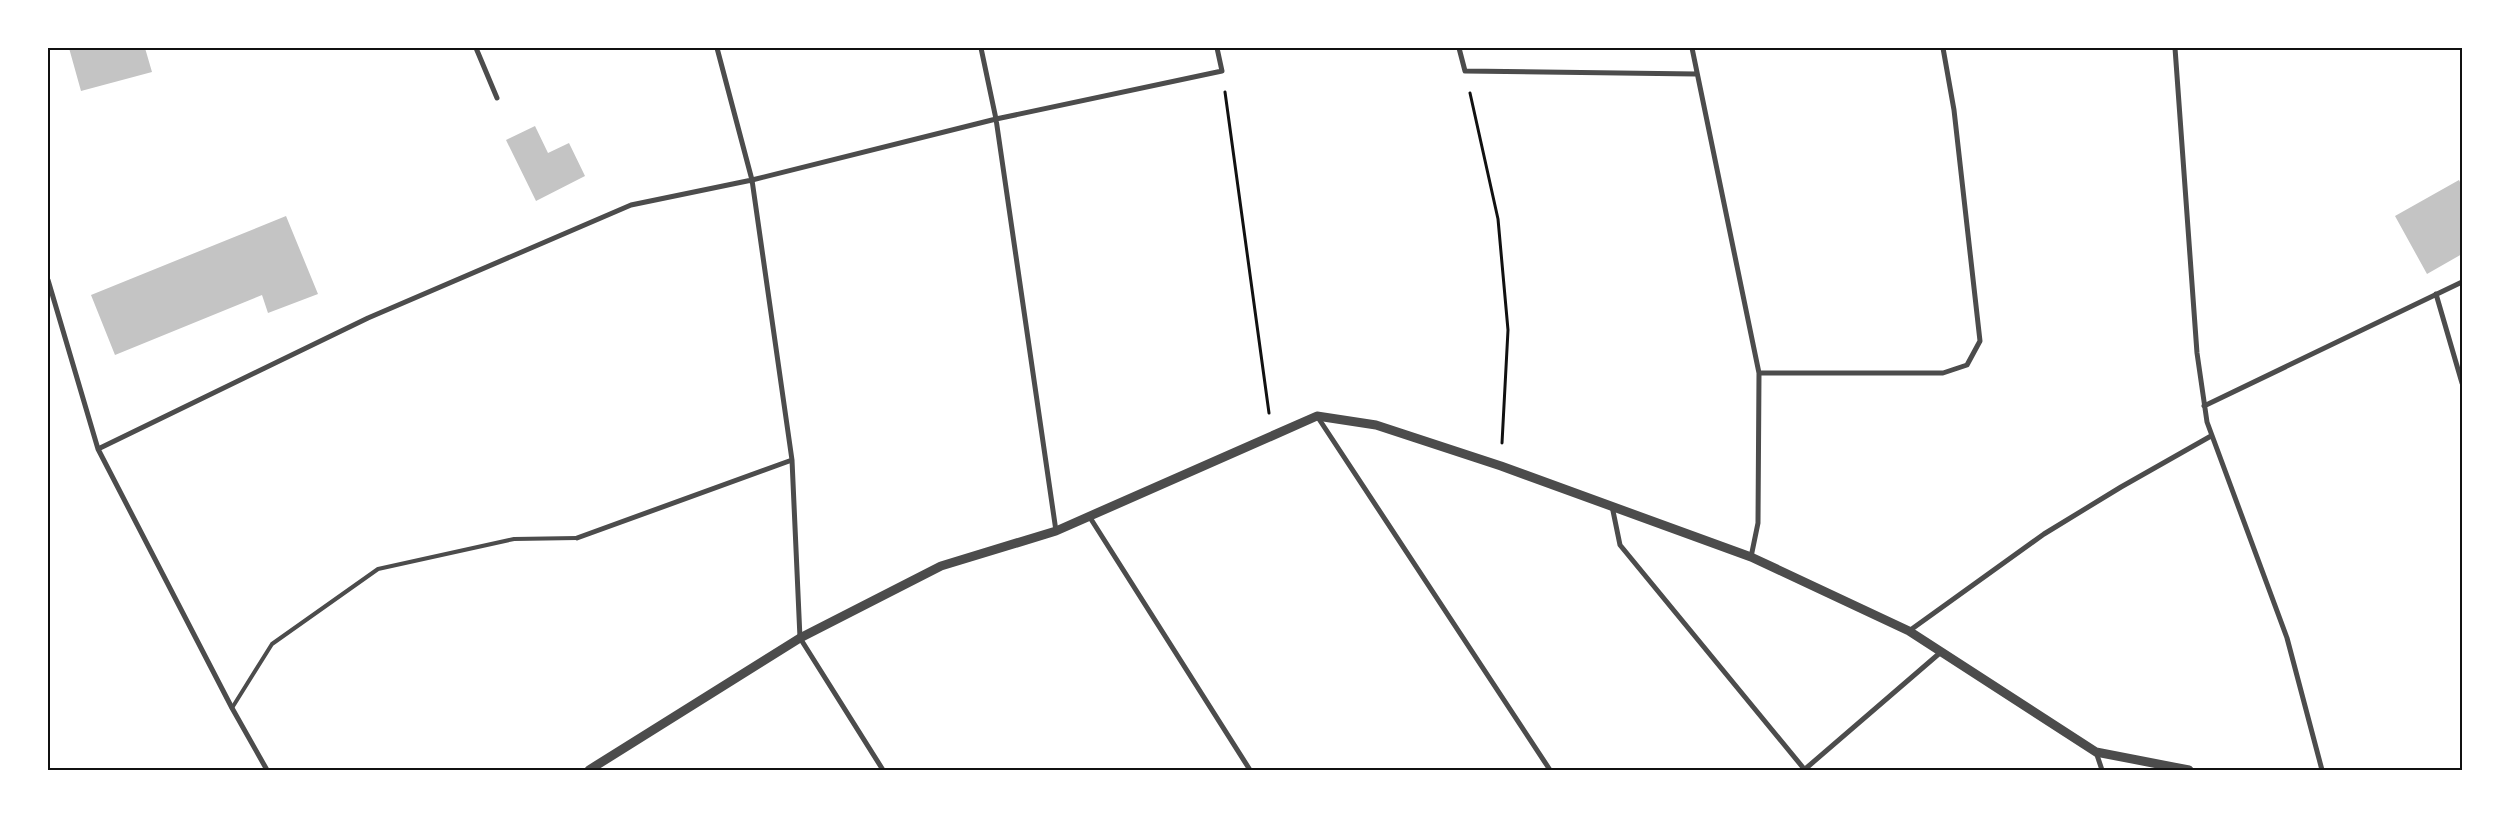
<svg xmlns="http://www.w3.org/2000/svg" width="2510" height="818" viewBox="0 0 2510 818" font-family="Lato,sans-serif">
<rect width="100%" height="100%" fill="#fff"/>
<path fill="#c4c4c4" d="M 69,48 L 145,48 L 152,72 L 81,91 Z
M 535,126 L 548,153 L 569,143 L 585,176 L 536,201 L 506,140 Z
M 2459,180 L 2462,186 L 2462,254 L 2427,274 L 2395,216 Z
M 286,216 L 318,294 L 268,313 L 262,295 L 115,355 L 91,295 Z"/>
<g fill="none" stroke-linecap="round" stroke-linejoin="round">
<path stroke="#111" stroke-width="3" d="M 1225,92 L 1269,413
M 1470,93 L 1498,219 L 1508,330 L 1502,443"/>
<path stroke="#4c4c4c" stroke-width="4" d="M 232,708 L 272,644 L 378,569 L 514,539 L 577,538"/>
<path stroke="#4c4c4c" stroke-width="5" d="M 476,48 L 497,98
M 717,48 L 752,180 L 792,460 L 800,638 L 883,770
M 981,48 L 996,119 L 1056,531
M 1459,48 L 1465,71 L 1696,74
M 1692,48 L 1759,373 L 1758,523 L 1751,557
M 2175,48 L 2197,353 L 2207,422 L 2287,638 L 2322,770
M 48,280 L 98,449 L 232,708 L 267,770
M 2436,294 L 2462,383
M 1759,373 L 1943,373 L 1967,365 L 1980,341 L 1954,110 L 1943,48
M 2204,406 L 2462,282
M 1317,416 L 1550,770
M 98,449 L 368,318 L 631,205 L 752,180 L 996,119 L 1222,71 L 1217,48
M 1612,506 L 1620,545 L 1805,770
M 1089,516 L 1250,770
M 577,538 L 792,460
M 1909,631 L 2044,534 L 2121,487 L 2211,436
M 2096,752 L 2102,770
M 1804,770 L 1941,652"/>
<path stroke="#4c4c4c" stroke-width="9" d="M 589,770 L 800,638 L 941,566 L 1056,531 L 1317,416 L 1376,425 L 1501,466 L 1751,557 L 1909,631 L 2096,752 L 2189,770"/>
</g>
<rect width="2510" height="818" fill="none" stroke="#ffffff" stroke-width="98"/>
<rect x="49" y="49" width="2412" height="720" fill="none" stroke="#111" stroke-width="2"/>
</svg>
